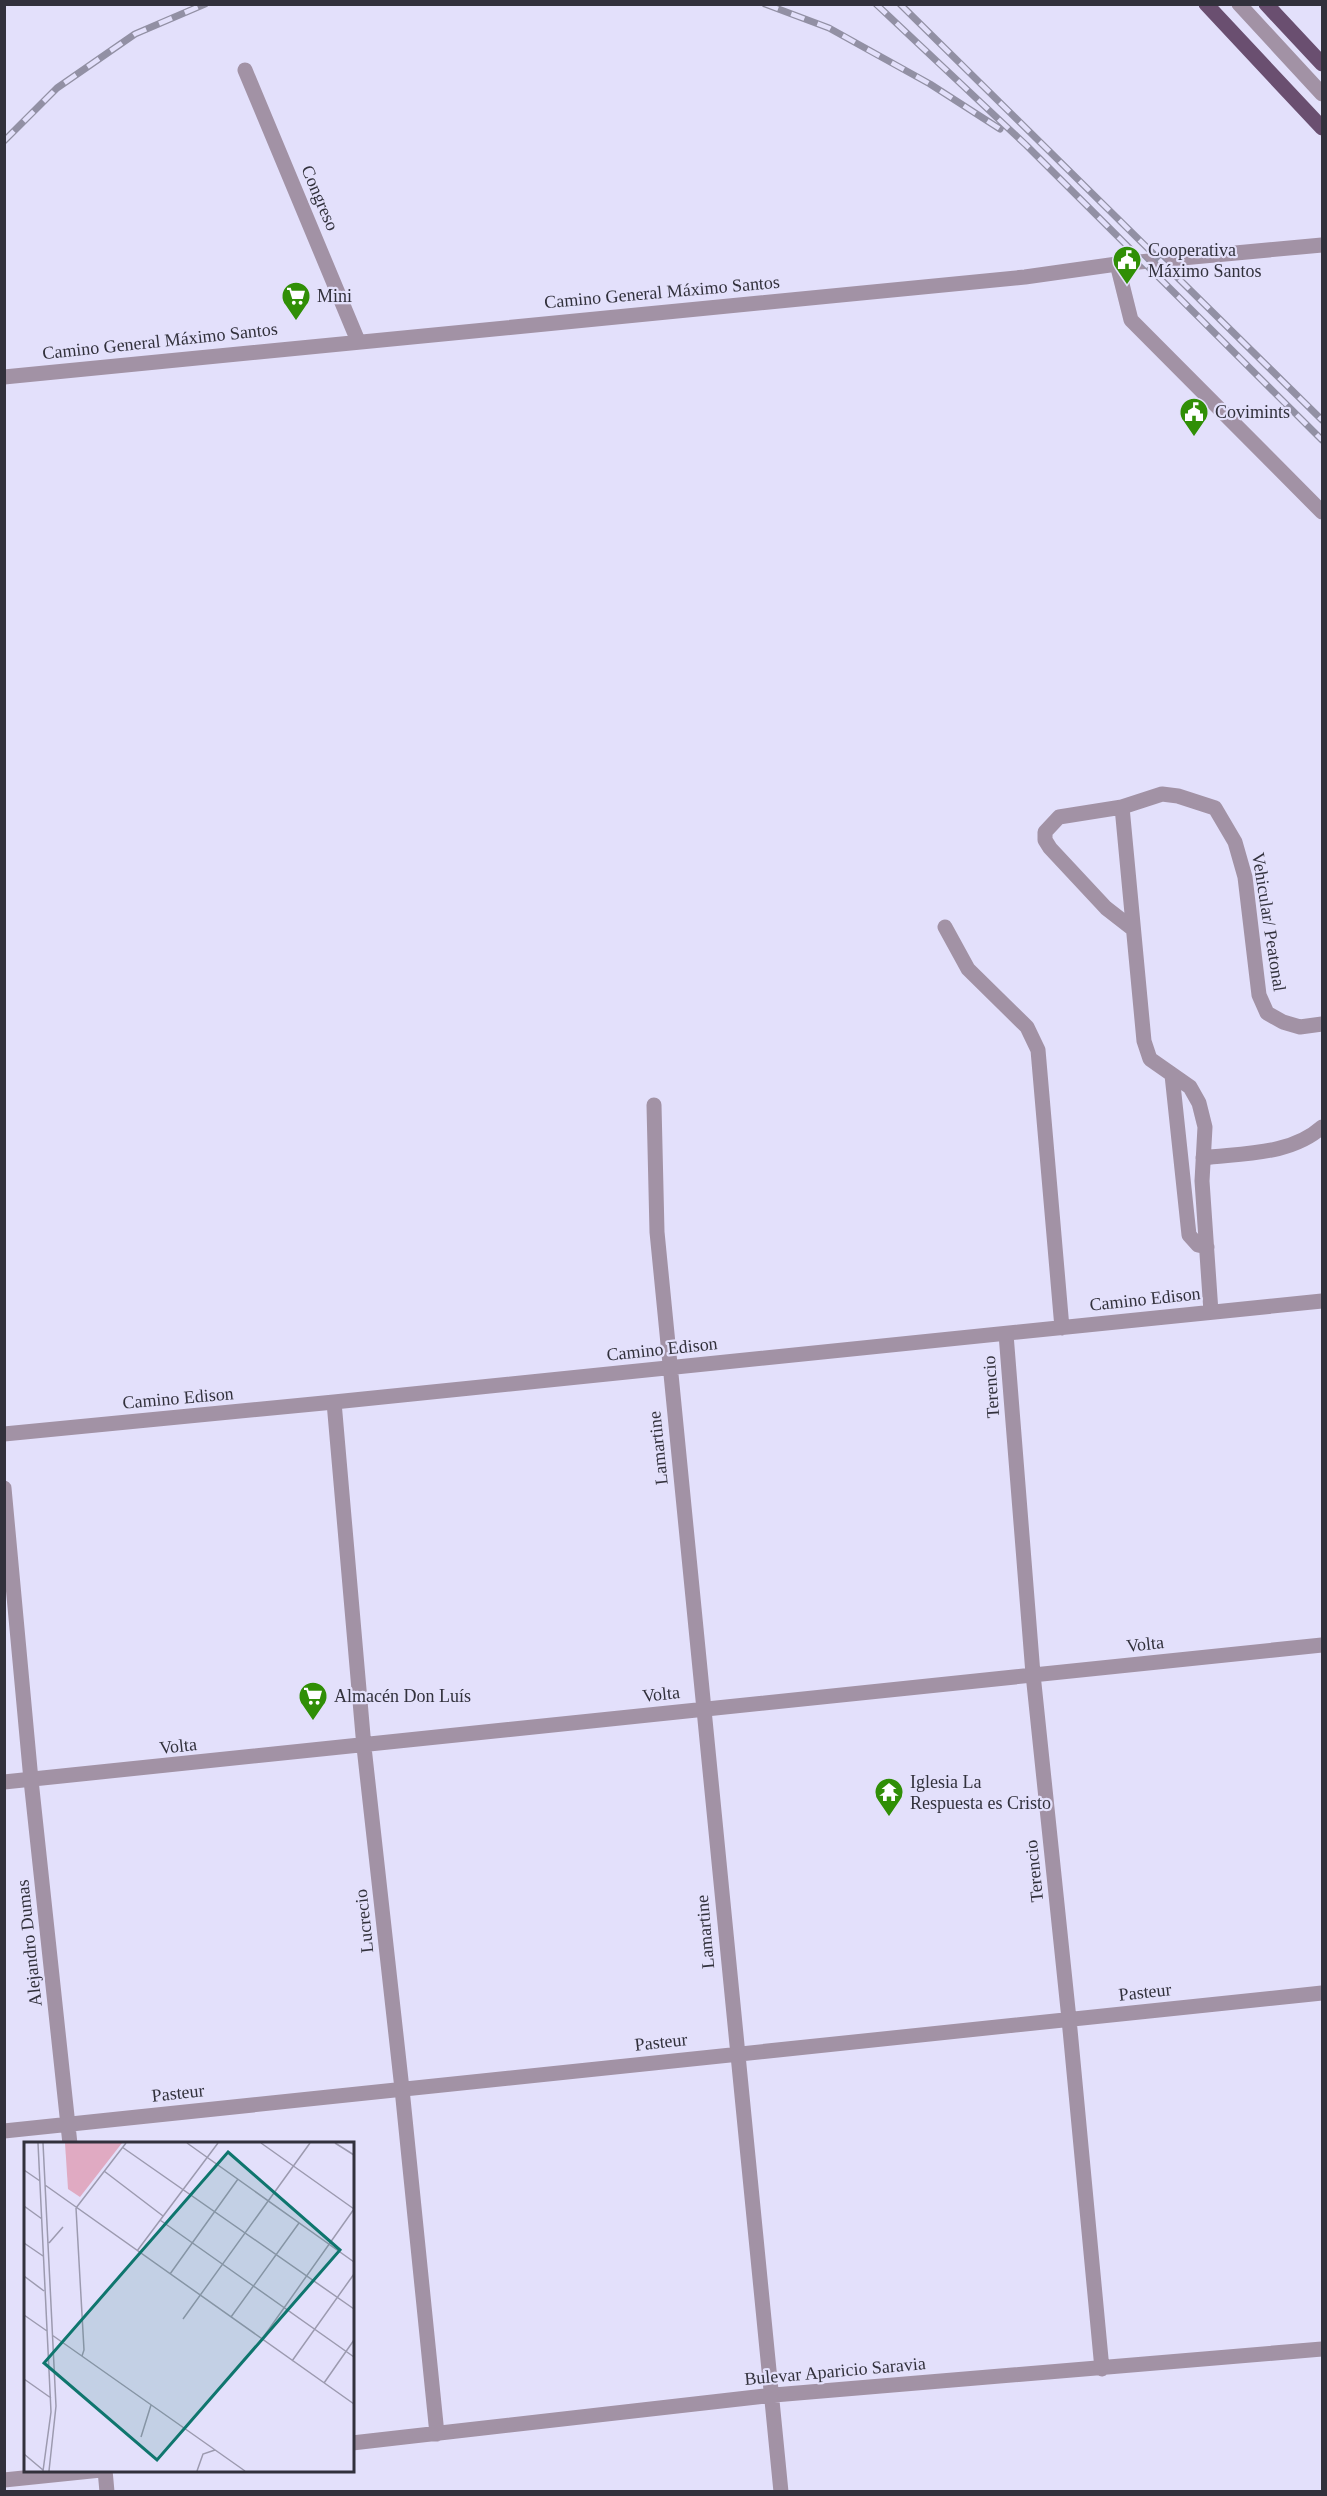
<svg xmlns="http://www.w3.org/2000/svg" width="1327" height="2496" viewBox="0 0 1327 2496" font-family="'Times New Roman',serif">
<rect width="100%" height="100%" fill="#e3e0fb"/>
<g fill="none" stroke-linecap="round" stroke-linejoin="round">
<path stroke="#a292a5" stroke-width="15" d="M 1239,4 L 1322,94
M 245,70 L 358,341
M 1117,264 L 1131,320 L 1322,512
M 4,377 L 1025,277 L 1117,264 L 1322,245
M 1122,807 L 1162,794 L 1178,796 L 1215,808 L 1235,842 L 1245,877 L 1259,995 L 1267,1013 L 1283,1022 L 1300,1027 L 1322,1024
M 945,927 L 968,969 L 1027,1027 L 1038,1050 L 1062,1328
M 1133,929 L 1106,908 L 1050,848 L 1045,840 L 1045,832 L 1059,817 L 1122,807 L 1144,1041 L 1150,1059 L 1190,1087 L 1199,1103 L 1205,1127 L 1202,1181 L 1211,1312
M 1172,1075 L 1189,1235 L 1198,1245 L 1207,1247
M 654,1105 L 657,1232 L 781,2492
M 1203,1158 C 1243,1153 1291,1155 1322,1127
M 1006,1334 L 1033,1674 L 1069,2019 L 1102,2369
M 334,1402 L 364,1747 L 402,2089 L 437,2434
M 4,1434 L 334,1402 L 1322,1301
M 4,1488 L 31,1780 L 70,2144
M 4,1782 C 444,1739 883,1689 1322,1645
M 4,2131 L 1322,1993
M 352,2443 L 774,2395 L 1322,2349
M 105,2470 L 107,2492
M 4,2480 L 101,2470"/>
<path stroke="#6a4f70" stroke-width="15" d="M 1206,4 L 1322,128
M 1266,4 L 1322,64"/>
<g stroke="#9290a4" stroke-width="7">
<path id="rail" d="M 765,4 L 829,28 L 930,84 L 1000,129
M 876,4 L 1026,145 L 1322,440
M 900,4 L 1322,420
M 4,141 L 57,88 L 135,34 L 205,4"/>
</g>
<use href="#rail" stroke="#e3e0fb" stroke-width="4.5" stroke-dasharray="14" stroke-linecap="butt"/>
</g>
<defs>
<g id="civic-pin" transform="scale(1.5)"><path d="M0 17L-7.5 6A9.5 9.5 0 1 1 7.5 6Z" fill="#308f06" stroke="#e3e0fb"/><path d="M-.6-6.5H3V-4.5H.6V-3L4-1V1h2V6H-6V1h2V-1L-.6-3ZM-1.2 2.5V6h2.4V2.5Z" fill="#fff"/></g>
<g id="supermarket-pin" transform="scale(1.5)"><path d="M0 17L-7.5 6A9.5 9.5 0 1 1 7.5 6Z" fill="#308f06" stroke="#e3e0fb"/><path d="M-6-5.5h2.5l.6 2H6L4.5 2H-2.5L-4.4-4H-6ZM-1.5 3.2a1.3 1.3 0 1 0 .1 0ZM3 3.2a1.3 1.3 0 1 0 .1 0Z" fill="#fff"/></g>
<g id="temple-pin" transform="scale(1.5)"><path d="M0 17L-7.5 6A9.5 9.5 0 1 1 7.5 6Z" fill="#308f06" stroke="#e3e0fb"/><path d="M0-6L5-2H3V0L6.5 2.5H4V6H1.5V3h-3V6H-4V2.5H-6.5L-3 0V-2H-5Z" fill="#fff"/></g>
</defs>
<g fill-rule="evenodd">
<use href="#civic-pin" x="1127" y="260"/>
<use href="#supermarket-pin" x="296" y="296"/>
<use href="#civic-pin" x="1194" y="412"/>
<use href="#supermarket-pin" x="313" y="1696"/>
<use href="#temple-pin" x="889" y="1792"/>
</g>
<g text-anchor="middle" stroke-width="4.5" stroke-linejoin="round" paint-order="stroke">
<g font-size="18" fill="#32313c" stroke="#e3e0fb">
<text transform="translate(320 198) rotate(67)" y="6">Congreso</text>
<text transform="translate(662 292) rotate(-5)" y="6">Camino General Máximo Santos</text>
<text transform="translate(160 341) rotate(-6)" y="6">Camino General Máximo Santos</text>
<text transform="translate(1269 922) rotate(81)" y="6">Vehicular/ Peatonal</text>
<text transform="translate(1145 1299) rotate(-6)" y="6">Camino Edison</text>
<text transform="translate(662 1349) rotate(-6)" y="6">Camino Edison</text>
<text transform="translate(991 1387) rotate(-94)" y="6">Terencio</text>
<text transform="translate(178 1398) rotate(-5)" y="6">Camino Edison</text>
<text transform="translate(658 1448) rotate(-96)" y="6">Lamartine</text>
<text transform="translate(1145 1644) rotate(-6)" y="6">Volta</text>
<text transform="translate(661 1694) rotate(-6)" y="6">Volta</text>
<text transform="translate(178 1746) rotate(-6)" y="6">Volta</text>
<text transform="translate(1034 1871) rotate(-96)" y="6">Terencio</text>
<text transform="translate(364 1921) rotate(-96)" y="6">Lucrecio</text>
<text transform="translate(705 1932) rotate(-95)" y="6">Lamartine</text>
<text transform="translate(29 1943) rotate(-96)" y="6">Alejandro Dumas</text>
<text transform="translate(1145 1992) rotate(-6)" y="6">Pasteur</text>
<text transform="translate(661 2042) rotate(-6)" y="6">Pasteur</text>
<text transform="translate(178 2093) rotate(-6)" y="6">Pasteur</text>
<text transform="translate(835 2371) rotate(-5)" y="6">Bulevar Aparicio Saravia</text>
</g>
<g font-size="18" fill="#32313c" stroke="#e3e0fb" text-anchor="start">
<text x="1148" y="256">Cooperativa<tspan x="1148" dy="21">Máximo Santos</tspan></text>
<text x="317" y="302">Mini</text>
<text x="1215" y="418">Covimints</text>
<text x="334" y="1702">Almacén Don Luís</text>
<text x="910" y="1788">Iglesia La<tspan x="910" dy="21">Respuesta es Cristo</tspan></text>
</g>
</g>
<g transform="translate(24 2142)">
<rect width="330" height="330" fill="#e3e0fb"/>
<path d="M 41,1 L 98,1 L 56,55 L 44,47 Z" fill="#e0aac2"/>
<path fill="none" stroke="#9c9aaf" stroke-width="1.5" d="M 14,1 L 27,270 L 19,329M 19,1 L 32,264 L 25,329M 163,1 L 330,120M 237,1 L 330,67M 311,1 L 330,13M 98,5 L 330,167M 0,28 L 16,39M 80,29 L 139,74M 21,43 L 330,262M 0,64 L 18,77M 52,66 L 60,208 L 58,214M 52,66 L 102,1M 136,78 L 330,215M 0,101 L 19,114M 25,101 L 39,85M 113,109 L 194,1M 146,132 L 214,37M 0,134 L 20,149M 0,173 L 23,189M 207,175 L 275,81M 159,177 L 286,1M 28,193 L 221,329M 238,197 L 330,67M 268,219 L 330,132M 0,237 L 27,256M 300,241 L 330,198M 117,295 L 127,263M 0,312 L 19,328M 173,329 L 179,312 L 191,308"/>
<path fill="#0f766e" fill-opacity="0.15" stroke="#0f766e" stroke-width="3" d="M 204,10 L 316,108 L 133,318 L 20,221 Z"/>
<rect width="330" height="330" fill="none" stroke="#32313c" stroke-width="3"/>
</g>
<rect width="1327" height="2496" fill="none" stroke="#32313c" stroke-width="12"/>
</svg>
